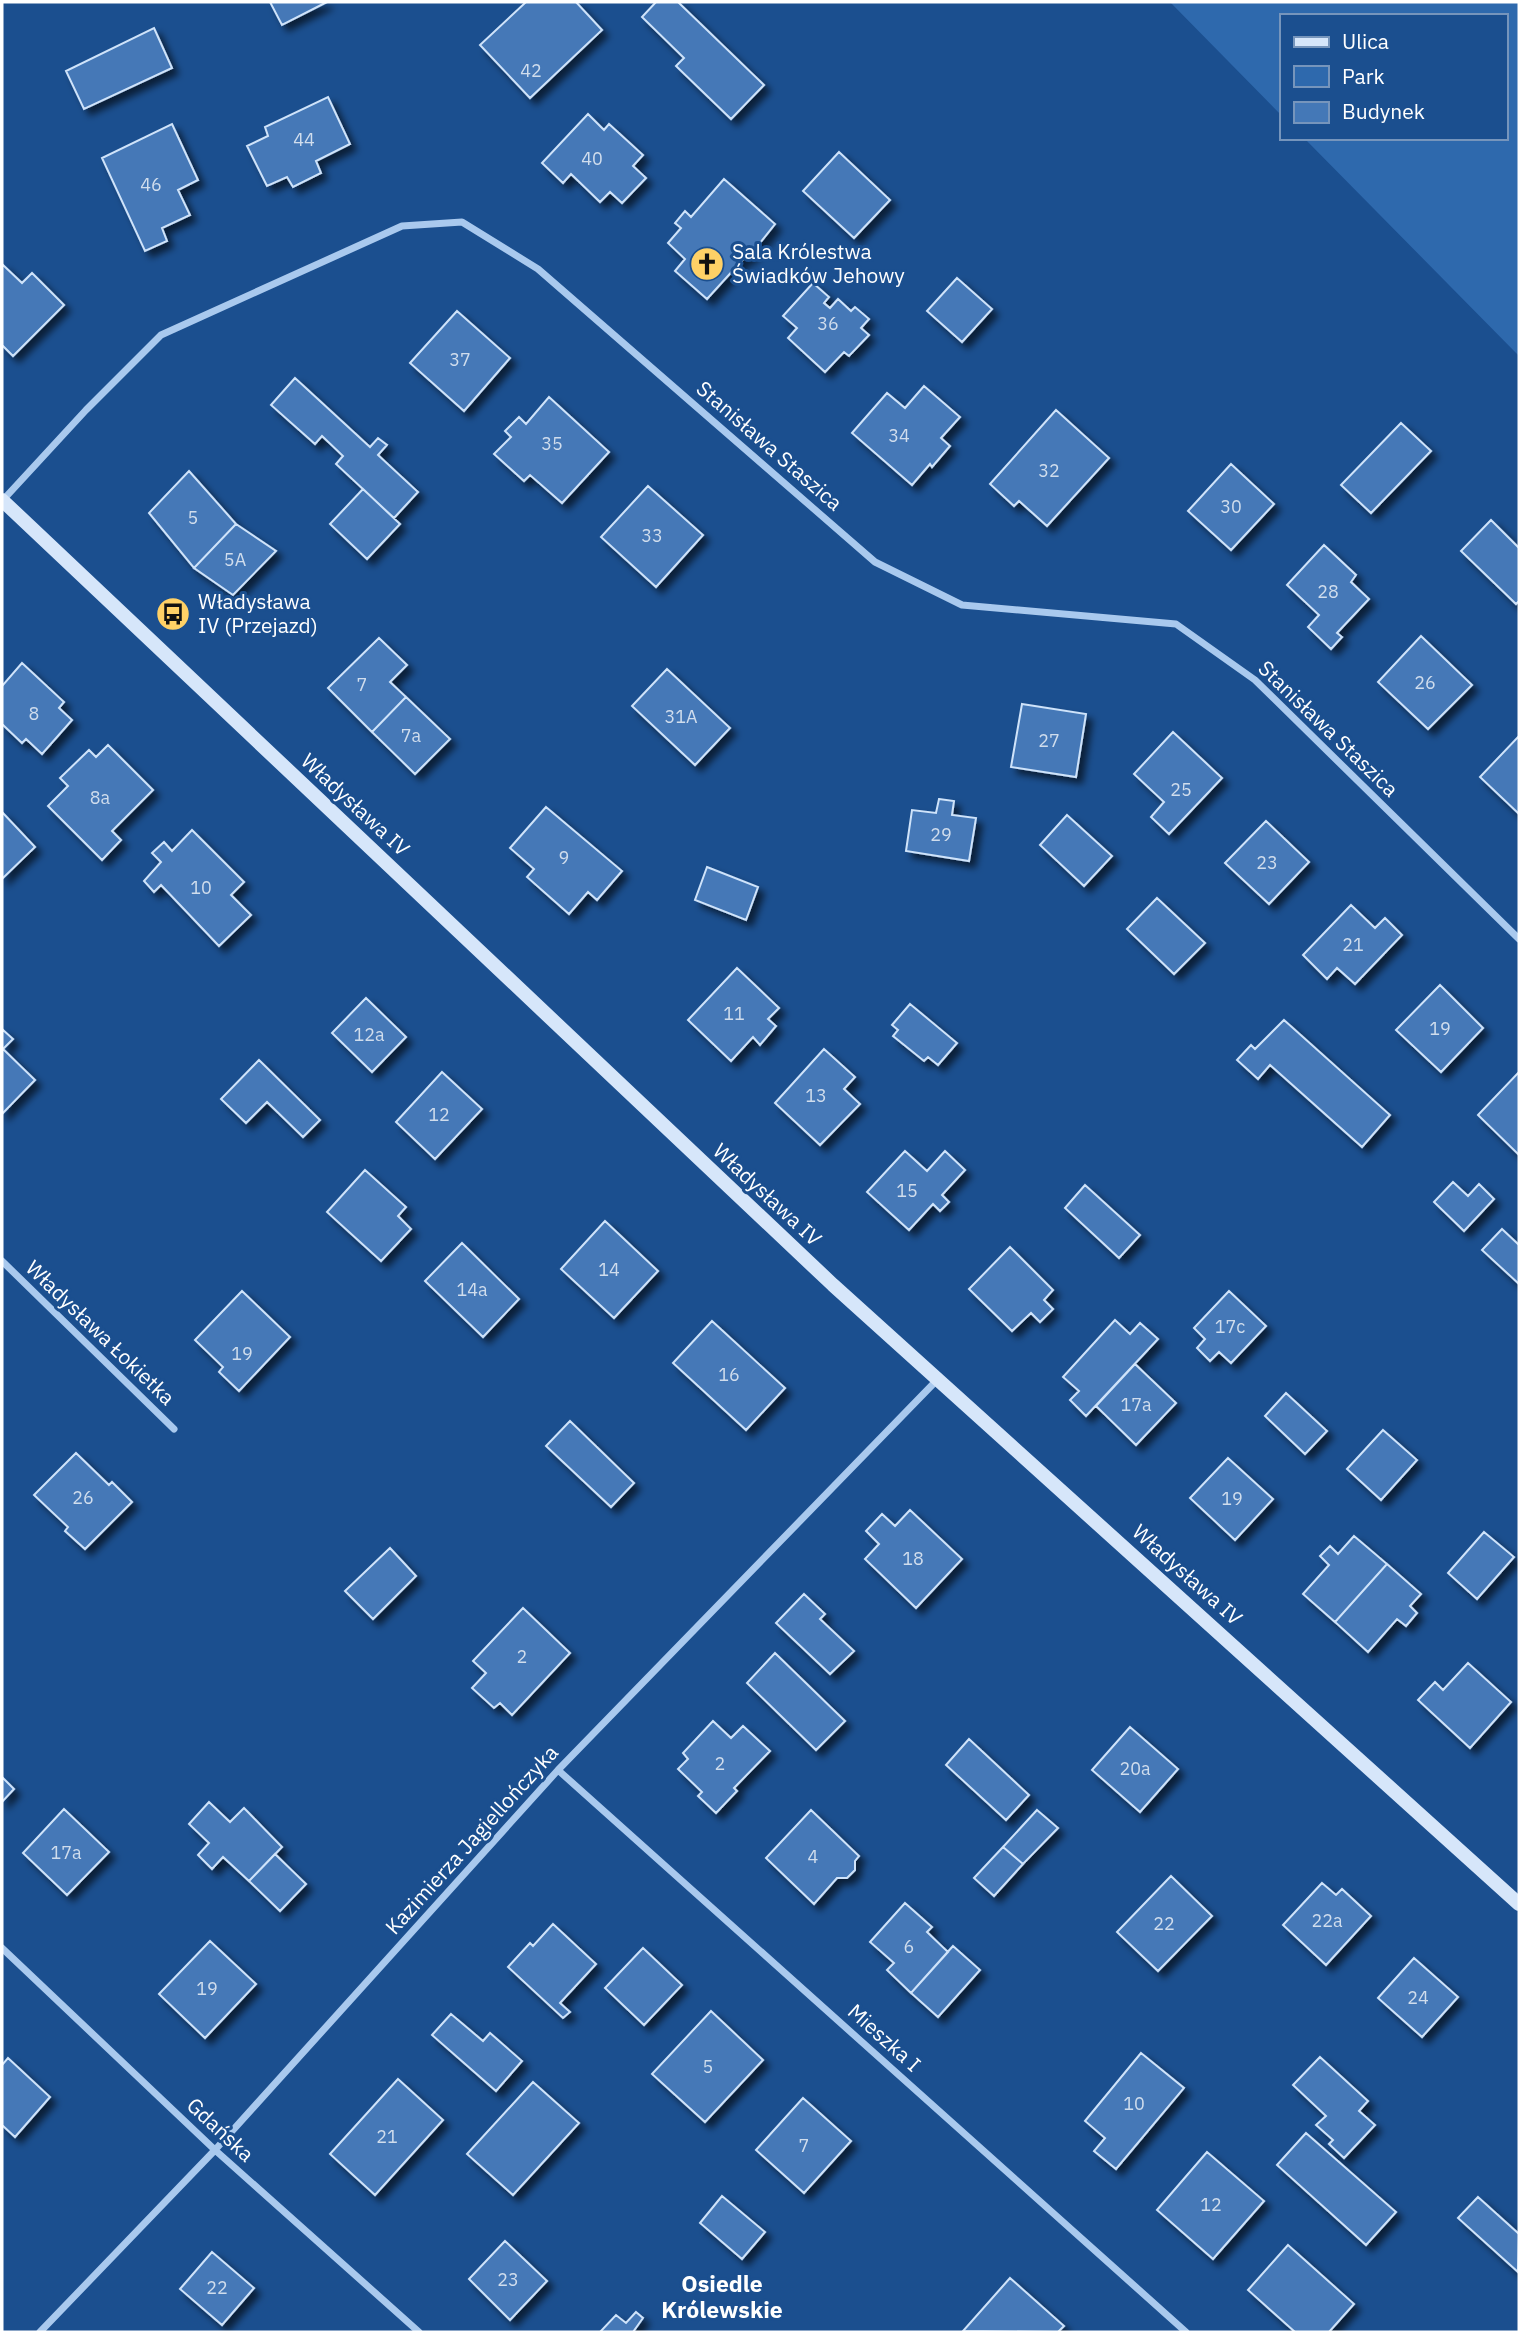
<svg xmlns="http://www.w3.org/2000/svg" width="1521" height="2334" viewBox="0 0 1521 2334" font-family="'IBM Plex Sans',sans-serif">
<defs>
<filter id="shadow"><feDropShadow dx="6" dy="6" stdDeviation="3.5" flood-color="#0009"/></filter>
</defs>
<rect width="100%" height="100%" fill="#1b4f8f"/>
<path fill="#2e69ad" d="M 1170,2 L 1519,2 L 1519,356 L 1304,138 L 1505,138 L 1505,16 L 1281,16 L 1281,115 Z"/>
<path fill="#4478b7" stroke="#cfe3fa" stroke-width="2" filter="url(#shadow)" d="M 270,2 L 327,2 L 282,25 Z
M 526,2 L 576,2 L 602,30 L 530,98 L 480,45 Z
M 656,2 L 678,2 L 764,85 L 731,119 L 676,66 L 684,58 L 642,17 Z
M 154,28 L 172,68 L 84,109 L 66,71 Z
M 328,97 L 350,144 L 316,161 L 321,173 L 293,187 L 287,177 L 267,186 L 247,146 L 268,136 L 265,127 Z
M 588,114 L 604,130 L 609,124 L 643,155 L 633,166 L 646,178 L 622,203 L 610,192 L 600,202 L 571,174 L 563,183 L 542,163 Z
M 172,124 L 198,180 L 178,190 L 190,215 L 162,228 L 167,241 L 145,251 L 102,158 Z
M 839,152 L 890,200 L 854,238 L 803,191 Z
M 724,179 L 775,224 L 748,258 L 746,256 L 707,299 L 675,271 L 685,259 L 668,243 L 681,228 L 675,223 L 685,211 L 691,217 Z
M 2,264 L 22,283 L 32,273 L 64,305 L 13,356 L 2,345 Z
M 957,278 L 992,309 L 962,342 L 927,311 Z
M 813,283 L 829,297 L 824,303 L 830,308 L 838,299 L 851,311 L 855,307 L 869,319 L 861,328 L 869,335 L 849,356 L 844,352 L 825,372 L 788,338 L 797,328 L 783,316 Z
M 457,311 L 510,358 L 464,411 L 410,363 Z
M 295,378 L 370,447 L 378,438 L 387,445 L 378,455 L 418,492 L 394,518 L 336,464 L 343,456 L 322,436 L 315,444 L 271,405 Z
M 924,386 L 960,417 L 941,438 L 950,446 L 932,467 L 930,464 L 912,485 L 852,433 L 887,393 L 905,408 Z
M 549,397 L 609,452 L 562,503 L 530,475 L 524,481 L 494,454 L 511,437 L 505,431 L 519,417 L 526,424 Z
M 1056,410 L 1109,458 L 1047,526 L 1019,501 L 1014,506 L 990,484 Z
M 1401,423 L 1431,451 L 1371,513 L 1341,485 Z
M 1231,464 L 1274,504 L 1231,550 L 1188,511 Z
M 189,471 L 236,524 L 194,568 L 149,513 Z
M 648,486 L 703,535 L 656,587 L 601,537 Z
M 363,489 L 400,524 L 367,559 L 330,524 Z
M 1491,520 L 1519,548 L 1519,601 L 1516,604 L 1461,551 Z
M 236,524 L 276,551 L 233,595 L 194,568 Z
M 1324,545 L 1356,575 L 1351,582 L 1369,599 L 1337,633 L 1342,637 L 1331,649 L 1308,627 L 1319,615 L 1287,585 Z
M 1421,636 L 1472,685 L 1428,729 L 1378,682 Z
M 379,638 L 407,665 L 390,682 L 406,697 L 372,732 L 328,688 Z
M 22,663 L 64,702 L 59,708 L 72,720 L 42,754 L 26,739 L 22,743 L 2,724 L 2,686 Z
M 667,669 L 730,728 L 695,765 L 632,706 Z
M 406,697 L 450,739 L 415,774 L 372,732 Z
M 1022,704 L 1086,714 L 1076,777 L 1011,767 Z
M 1173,732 L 1222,778 L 1169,834 L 1151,817 L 1164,802 L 1134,774 Z
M 1519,736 L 1519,814 L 1480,777 Z
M 108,745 L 153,790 L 112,831 L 121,840 L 102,860 L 48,806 L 68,786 L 60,778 L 89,750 L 96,757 Z
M 939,799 L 954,801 L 952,815 L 976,818 L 969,861 L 906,851 L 912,810 L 936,813 Z
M 546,807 L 622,871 L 597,900 L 588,892 L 569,914 L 527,877 L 534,869 L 510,848 Z
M 2,812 L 35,847 L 2,879 Z
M 1067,815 L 1112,856 L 1084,886 L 1040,845 Z
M 1266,821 L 1309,862 L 1269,904 L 1225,863 Z
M 192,830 L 244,882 L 231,895 L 251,915 L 219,946 L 161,885 L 154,892 L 144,881 L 161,862 L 152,853 L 164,842 L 172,851 Z
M 707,867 L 758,887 L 746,920 L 695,900 Z
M 1157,898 L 1205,943 L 1174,974 L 1127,929 Z
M 1351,905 L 1375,928 L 1385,918 L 1402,935 L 1355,984 L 1337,968 L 1327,979 L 1303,955 Z
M 737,968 L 779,1008 L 768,1019 L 776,1026 L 760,1045 L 753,1037 L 731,1061 L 688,1020 Z
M 1440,985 L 1483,1028 L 1441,1072 L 1396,1030 Z
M 366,998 L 406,1037 L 372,1072 L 332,1033 Z
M 910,1004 L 957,1043 L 938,1065 L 928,1057 L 924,1061 L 893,1036 L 898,1030 L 892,1025 Z
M 1284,1020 L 1390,1115 L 1362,1147 L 1270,1065 L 1258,1079 L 1237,1060 L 1251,1045 L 1255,1049 Z
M 2,1029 L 13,1039 L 3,1049 L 35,1080 L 2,1114 Z
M 824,1049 L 855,1077 L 844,1089 L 860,1104 L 820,1145 L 775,1103 Z
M 259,1060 L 320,1120 L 303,1137 L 267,1102 L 246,1123 L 221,1099 Z
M 442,1072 L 482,1109 L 435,1159 L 396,1122 Z
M 1519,1072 L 1519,1155 L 1478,1115 Z
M 905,1151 L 927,1171 L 945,1151 L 965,1170 L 942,1195 L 949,1202 L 940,1211 L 933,1204 L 909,1230 L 867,1192 Z
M 365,1170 L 406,1207 L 398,1216 L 411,1229 L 381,1261 L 327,1212 Z
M 1453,1182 L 1468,1196 L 1479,1184 L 1494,1199 L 1464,1231 L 1434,1202 Z
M 1085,1185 L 1140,1235 L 1119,1258 L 1065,1208 Z
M 605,1221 L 658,1271 L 614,1318 L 561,1269 Z
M 1502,1229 L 1519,1245 L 1519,1284 L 1482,1250 Z
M 462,1243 L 519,1299 L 483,1337 L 425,1281 Z
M 1010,1247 L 1053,1290 L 1044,1300 L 1053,1309 L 1040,1322 L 1031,1313 L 1012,1331 L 969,1289 Z
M 242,1291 L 290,1337 L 239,1391 L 219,1372 L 223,1367 L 195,1340 Z
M 1229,1291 L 1266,1326 L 1231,1363 L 1219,1352 L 1210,1361 L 1197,1348 L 1205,1339 L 1194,1328 Z
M 1115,1320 L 1130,1334 L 1140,1323 L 1158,1339 L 1086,1416 L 1070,1400 L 1079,1391 L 1063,1377 Z
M 712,1321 L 785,1388 L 746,1430 L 673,1363 Z
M 1135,1364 L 1176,1403 L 1136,1445 L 1096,1406 Z
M 1286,1393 L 1327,1431 L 1305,1454 L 1265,1416 Z
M 570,1421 L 634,1483 L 611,1507 L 546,1446 Z
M 1383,1430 L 1417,1460 L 1381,1500 L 1347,1469 Z
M 76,1453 L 109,1485 L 112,1482 L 132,1502 L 85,1549 L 65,1531 L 68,1527 L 34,1495 Z
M 1228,1458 L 1273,1499 L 1235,1540 L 1190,1498 Z
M 910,1510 L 962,1559 L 916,1608 L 865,1559 L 879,1544 L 866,1531 L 882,1514 L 895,1526 Z
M 1484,1532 L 1514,1557 L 1477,1599 L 1448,1573 Z
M 1354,1536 L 1387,1564 L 1335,1622 L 1303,1594 L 1329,1565 L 1320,1556 L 1330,1546 L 1338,1554 Z
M 390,1548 L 416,1576 L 373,1619 L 345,1591 Z
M 1387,1564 L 1421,1594 L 1410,1606 L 1417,1613 L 1406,1626 L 1397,1619 L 1368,1652 L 1335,1622 Z
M 804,1594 L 825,1614 L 820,1619 L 854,1651 L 830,1674 L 776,1623 Z
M 523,1608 L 570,1653 L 512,1715 L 500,1703 L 494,1708 L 472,1688 L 486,1673 L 473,1661 Z
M 775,1653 L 845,1721 L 816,1750 L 747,1683 Z
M 1468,1663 L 1511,1702 L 1470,1748 L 1418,1700 L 1435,1682 L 1443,1690 Z
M 713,1721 L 731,1738 L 743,1726 L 770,1751 L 734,1788 L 737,1791 L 716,1813 L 698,1796 L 702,1792 L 678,1769 L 688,1759 L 683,1753 Z
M 1130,1727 L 1178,1769 L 1140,1812 L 1092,1770 Z
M 969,1739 L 1029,1795 L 1006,1820 L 946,1765 Z
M 2,1777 L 14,1789 L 2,1802 Z
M 209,1802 L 230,1822 L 244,1808 L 282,1847 L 249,1881 L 223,1857 L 212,1869 L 198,1855 L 209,1843 L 189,1824 Z
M 64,1809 L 109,1852 L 67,1895 L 23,1853 Z
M 811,1810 L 859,1856 L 855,1861 L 855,1870 L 847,1878 L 837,1878 L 814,1904 L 766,1858 Z
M 1037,1810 L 1058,1828 L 1023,1864 L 1003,1847 Z
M 1003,1847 L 1023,1864 L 994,1896 L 974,1878 Z
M 275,1854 L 306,1884 L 280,1911 L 249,1881 Z
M 1171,1876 L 1212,1916 L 1158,1971 L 1117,1932 Z
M 1322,1883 L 1336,1895 L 1342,1889 L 1371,1916 L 1326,1965 L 1283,1925 Z
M 905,1903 L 932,1927 L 927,1932 L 948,1952 L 911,1993 L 887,1970 L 894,1963 L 870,1942 Z
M 553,1924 L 596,1964 L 560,2003 L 570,2012 L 563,2018 L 508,1967 L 530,1943 L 533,1946 Z
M 210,1941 L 256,1984 L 205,2038 L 159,1994 Z
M 953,1946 L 980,1970 L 938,2017 L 911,1993 Z
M 643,1948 L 682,1985 L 644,2025 L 605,1988 Z
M 1414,1958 L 1458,1997 L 1422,2037 L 1378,1998 Z
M 711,2011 L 763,2060 L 705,2122 L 652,2074 Z
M 451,2014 L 483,2041 L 490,2033 L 522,2061 L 496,2091 L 432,2035 Z
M 1141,2053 L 1184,2088 L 1116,2169 L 1094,2151 L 1105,2138 L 1085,2121 Z
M 1320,2057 L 1368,2101 L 1359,2111 L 1375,2125 L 1344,2158 L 1329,2144 L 1333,2140 L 1316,2125 L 1326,2116 L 1293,2085 Z
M 8,2058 L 50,2097 L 15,2137 L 2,2125 L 2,2065 Z
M 398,2079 L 443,2120 L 375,2195 L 330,2154 Z
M 533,2082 L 579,2123 L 513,2195 L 467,2154 Z
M 803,2098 L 851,2141 L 804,2193 L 756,2150 Z
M 1306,2133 L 1396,2212 L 1366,2245 L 1277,2165 Z
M 1207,2152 L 1264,2201 L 1213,2259 L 1157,2210 Z
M 722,2196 L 765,2232 L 742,2259 L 700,2223 Z
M 1478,2197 L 1519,2234 L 1518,2272 L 1458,2218 Z
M 505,2241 L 547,2281 L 510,2320 L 469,2279 Z
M 1288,2245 L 1354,2304 L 1329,2332 L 1295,2332 L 1248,2290 Z
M 212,2252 L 254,2288 L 222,2325 L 180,2289 Z
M 1010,2278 L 1064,2326 L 1058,2332 L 963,2331 Z
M 636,2312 L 643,2318 L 633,2332 L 600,2332 L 616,2315 L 626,2323 Z"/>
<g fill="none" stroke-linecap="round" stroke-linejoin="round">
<path stroke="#a9c9ee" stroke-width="7" d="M 3,500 L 86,410 L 161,335 L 402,226 L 462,222 L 538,269 L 875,562 L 962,605 L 1176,624 L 1255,680 L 1519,939
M 2,1261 L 174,1429
M 558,1770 L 1186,2332
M 2,1948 L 215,2150 L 419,2332
M 40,2332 L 215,2150 L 558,1770 L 937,1380"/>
<path stroke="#d6e6fa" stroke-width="14" d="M 2,500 L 833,1285 L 1519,1904"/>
</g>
<defs>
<g id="church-disc" transform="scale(1.75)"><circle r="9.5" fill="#ffd166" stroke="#1b4f8f"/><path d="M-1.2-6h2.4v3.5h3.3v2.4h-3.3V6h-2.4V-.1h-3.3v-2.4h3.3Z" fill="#111"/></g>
<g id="bus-disc" transform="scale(1.75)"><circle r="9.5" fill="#ffd166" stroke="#1b4f8f"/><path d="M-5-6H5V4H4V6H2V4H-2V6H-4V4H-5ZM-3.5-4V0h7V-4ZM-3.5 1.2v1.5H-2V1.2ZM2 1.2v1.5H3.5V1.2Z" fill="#111"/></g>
</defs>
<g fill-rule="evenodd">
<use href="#church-disc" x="707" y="264"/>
<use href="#bus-disc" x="173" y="614"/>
</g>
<g text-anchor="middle" stroke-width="6" stroke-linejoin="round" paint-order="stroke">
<g font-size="18" fill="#d0dded">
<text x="531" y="77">42</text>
<text x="304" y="146">44</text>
<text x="592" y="165">40</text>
<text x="151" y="191">46</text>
<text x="828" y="330">36</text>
<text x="460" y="366">37</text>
<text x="899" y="442">34</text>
<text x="552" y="450">35</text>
<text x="1049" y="477">32</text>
<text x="1231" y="513">30</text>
<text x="193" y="524">5</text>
<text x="652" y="542">33</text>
<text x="235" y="566">5A</text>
<text x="1328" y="598">28</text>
<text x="1425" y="689">26</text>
<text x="362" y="691">7</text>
<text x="34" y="720">8</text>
<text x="681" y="723">31A</text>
<text x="411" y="742">7a</text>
<text x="1049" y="747">27</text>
<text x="1181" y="796">25</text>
<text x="100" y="804">8a</text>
<text x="941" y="841">29</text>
<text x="564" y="864">9</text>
<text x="1267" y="869">23</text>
<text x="201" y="894">10</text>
<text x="1353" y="951">21</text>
<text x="734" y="1020">11</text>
<text x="1440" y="1035">19</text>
<text x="369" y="1041">12a</text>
<text x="816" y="1102">13</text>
<text x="439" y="1121">12</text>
<text x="907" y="1197">15</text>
<text x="609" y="1276">14</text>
<text x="472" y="1296">14a</text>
<text x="1230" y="1333">17c</text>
<text x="242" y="1360">19</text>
<text x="729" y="1381">16</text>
<text x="1136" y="1411">17a</text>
<text x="83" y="1504">26</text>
<text x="1232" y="1505">19</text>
<text x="913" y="1565">18</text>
<text x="522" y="1663">2</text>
<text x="720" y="1770">2</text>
<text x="1135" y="1775">20a</text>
<text x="66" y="1859">17a</text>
<text x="813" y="1863">4</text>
<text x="1327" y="1927">22a</text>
<text x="1164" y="1930">22</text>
<text x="909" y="1953">6</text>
<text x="207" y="1995">19</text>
<text x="1418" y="2004">24</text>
<text x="708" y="2073">5</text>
<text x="1134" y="2110">10</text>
<text x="387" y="2143">21</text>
<text x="804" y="2152">7</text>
<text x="1211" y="2211">12</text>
<text x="508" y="2286">23</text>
<text x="217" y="2294">22</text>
</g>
<g font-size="21" fill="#fff" stroke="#1b4f8f" text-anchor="start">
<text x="732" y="259">Sala Królestwa<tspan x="732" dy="24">Świadków Jehowy</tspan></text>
<text x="198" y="609">Władysława<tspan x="198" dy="24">IV (Przejazd)</tspan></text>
</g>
<g font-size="21" fill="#fff" stroke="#1b4f8f">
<text transform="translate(769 446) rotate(41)" y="7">Stanisława Staszica</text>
<text transform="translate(1328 729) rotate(44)" y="7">Stanisława Staszica</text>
<text transform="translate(355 805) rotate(43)" y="7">Władysława IV</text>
<text transform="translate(767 1195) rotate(43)" y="7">Władysława IV</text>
<text transform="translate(100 1333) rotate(44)" y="7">Władysława Łokietka</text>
<text transform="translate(1187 1575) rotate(42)" y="7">Władysława IV</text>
<text transform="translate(472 1840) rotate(-48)" y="7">Kazimierza Jagiellończyka</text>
<text transform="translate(884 2038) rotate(42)" y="7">Mieszka I</text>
<text transform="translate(220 2130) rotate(43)" y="7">Gdańska</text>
</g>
<g font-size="23" font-weight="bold" fill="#fff" stroke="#1b4f8f">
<text x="722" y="2292">Osiedle<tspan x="722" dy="26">Królewskie</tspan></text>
</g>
</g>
<rect width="1521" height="2334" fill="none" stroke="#ffffff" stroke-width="7"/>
<rect x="1280" y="14" width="228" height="126" fill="#1b4f8f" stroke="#7695bc" stroke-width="2"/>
<rect x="1294" y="37" width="35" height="10" fill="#d6e6fa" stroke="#7695bc" stroke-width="2"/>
<text x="1342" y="49" font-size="21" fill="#ffffff">Ulica</text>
<rect x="1294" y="66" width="35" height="21" fill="#2e69ad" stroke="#7695bc" stroke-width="2"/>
<text x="1342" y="84" font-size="21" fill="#ffffff">Park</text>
<rect x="1294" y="102" width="35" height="21" fill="#4478b7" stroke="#7695bc" stroke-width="2"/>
<text x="1342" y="119" font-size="21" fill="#ffffff">Budynek</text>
</svg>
